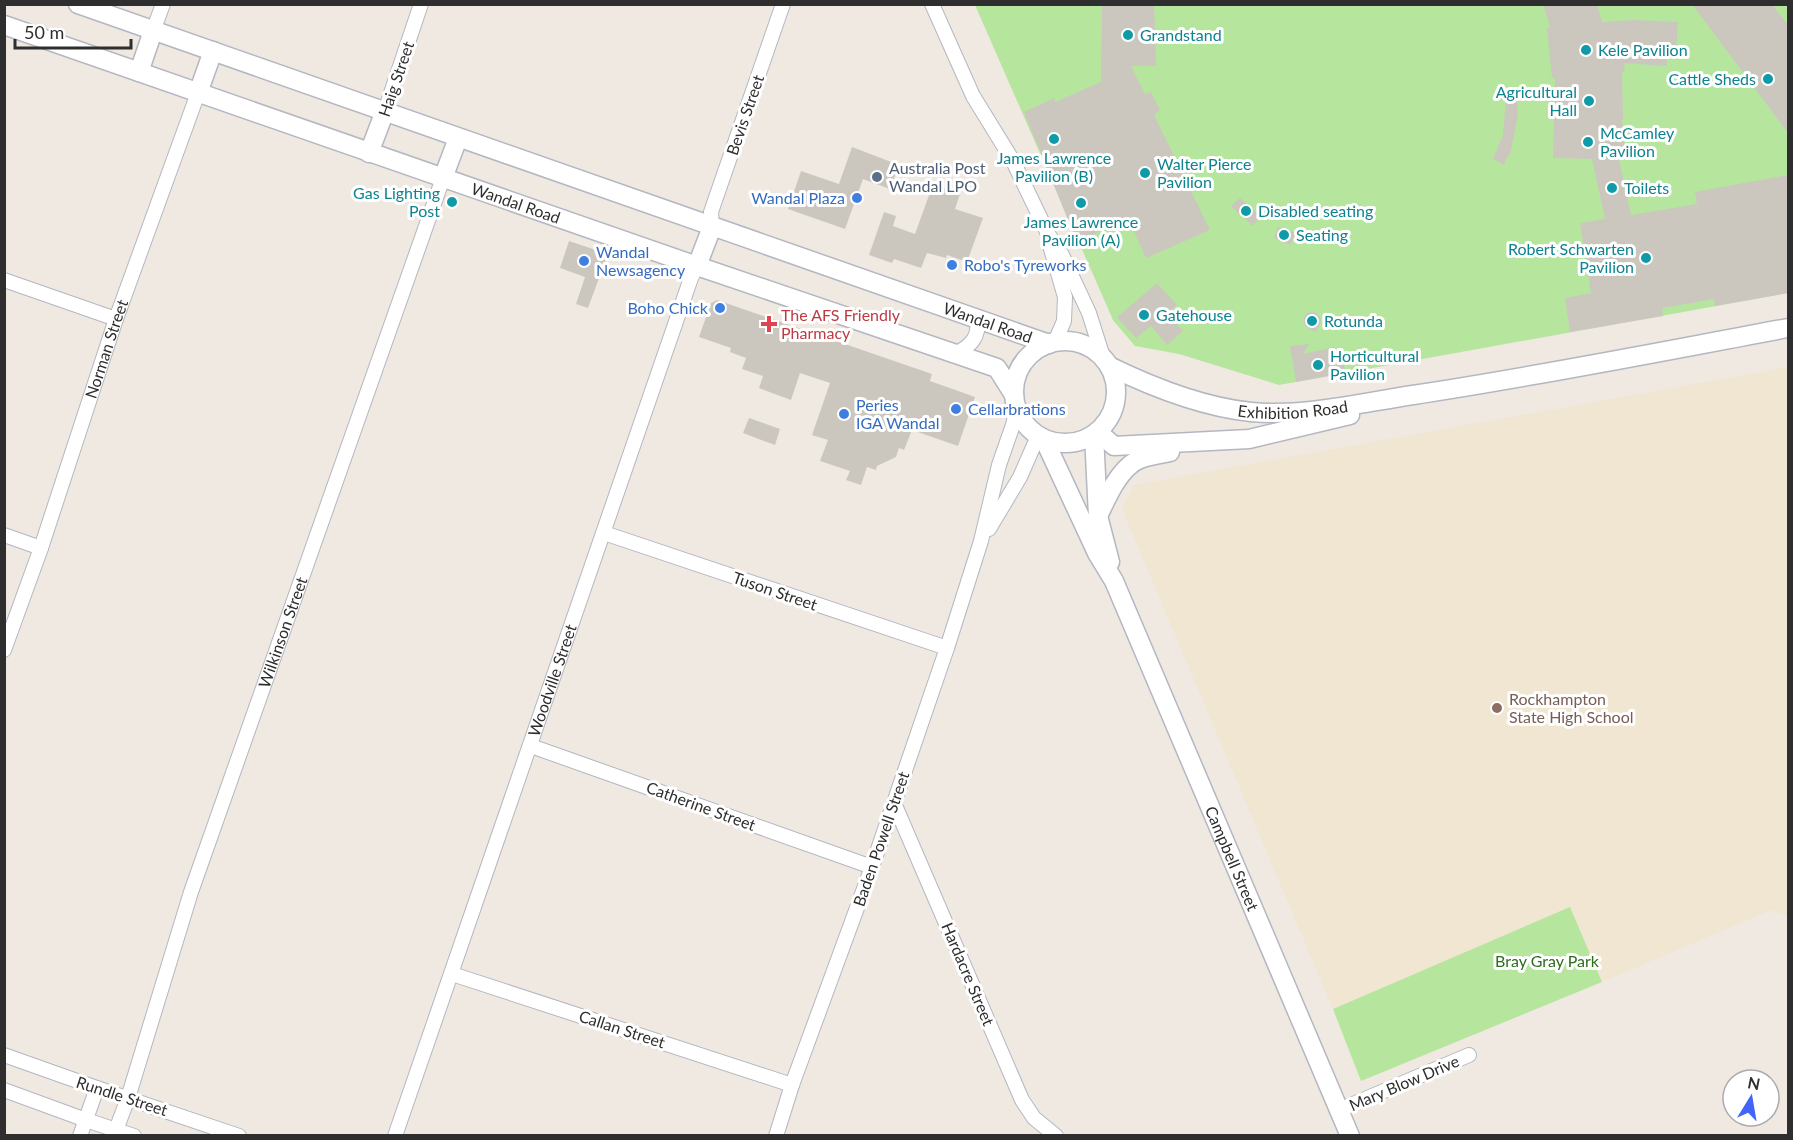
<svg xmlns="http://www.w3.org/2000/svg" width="1793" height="1140" viewBox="0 0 1793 1140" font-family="Lato,sans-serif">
<rect width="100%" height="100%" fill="#efe9e1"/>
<path fill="#f0e6d1" d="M 1788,367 L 1788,916 L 1771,910 L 1602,982 L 1570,907 L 1333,1009 L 1122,509 L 1134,485 Z"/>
<path fill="#b6e59e" d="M 975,5 L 1788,5 L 1788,293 L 1279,385 L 1179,354 L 1135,346 L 1113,320 Z
M 1570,907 L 1602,982 L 1361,1081 L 1333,1009 Z"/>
<path fill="#cbc7bf" d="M 1102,4 L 1154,4 L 1156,66 L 1131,66 L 1145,94 L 1151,92 L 1160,110 L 1154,115 L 1210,230 L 1146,258 L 1128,218 L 1077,242 L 1024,112 L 1054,98 L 1055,102 L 1101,82 Z
M 1543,4 L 1597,4 L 1602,22 L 1633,20 L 1678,22 L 1676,52 L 1666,52 L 1667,66 L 1624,63 L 1625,72 L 1622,72 L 1623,120 L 1622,120 L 1625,160 L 1619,160 L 1631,215 L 1697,204 L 1695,192 L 1788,175 L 1788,293 L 1715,306 L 1714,299 L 1662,308 L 1663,316 L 1570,332 L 1565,298 L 1591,293 L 1580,223 L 1605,219 L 1592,159 L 1553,158 L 1555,78 L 1552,78 L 1547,28 L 1550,27 Z
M 1692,4 L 1772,4 L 1788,25 L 1788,133 Z
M 1506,100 L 1517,100 L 1518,115 L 1510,155 L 1508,155 L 1504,165 L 1493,159 L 1503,135 Z
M 852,147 L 899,165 L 890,189 L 863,179 L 845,229 L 788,209 L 801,171 L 839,184 Z
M 933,184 L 960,194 L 955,209 L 983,218 L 967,262 L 947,255 L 946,258 L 927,253 L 921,268 L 894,259 L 892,263 L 869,255 L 884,212 L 896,216 L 893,226 L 915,234 Z
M 1240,198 L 1261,216 L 1253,226 L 1231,206 Z
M 1278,227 L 1295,233 L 1291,245 L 1274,238 Z
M 569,241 L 608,254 L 588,308 L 576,304 L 585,277 L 560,268 Z
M 1157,283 L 1177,305 L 1168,313 L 1183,331 L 1167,345 L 1151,326 L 1136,338 L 1117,317 Z
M 717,300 L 932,374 L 930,381 L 975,397 L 958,446 L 912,430 L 904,450 L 899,448 L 896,457 L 877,466 L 876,470 L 867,467 L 861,485 L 846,480 L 850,471 L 820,461 L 828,440 L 812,435 L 830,383 L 800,373 L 791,400 L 759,388 L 763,376 L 742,369 L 746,358 L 730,352 L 731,348 L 699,337 L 711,303 Z
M 1314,312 L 1320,316 L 1321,322 L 1316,332 L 1305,326 L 1303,319 L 1307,313 Z
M 1309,344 L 1303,354 L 1335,347 L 1337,359 L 1343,358 L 1345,371 L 1340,374 L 1296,382 L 1290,346 Z
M 749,418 L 780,429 L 775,445 L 743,433 Z"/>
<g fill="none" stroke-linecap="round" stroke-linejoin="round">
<g stroke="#b4b7c1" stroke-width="16">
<g id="minor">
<path d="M 932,4 L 973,96 L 1013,161 L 1048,234 L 1062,255 L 1089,313 L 1103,357"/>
<path d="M 153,31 L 163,4"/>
<path d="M 385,111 L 421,4"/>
<path d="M 712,227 L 711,212 L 783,4"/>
<path d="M 1049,242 L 1065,297 L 1064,321 L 1055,342"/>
<path d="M 4,280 L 116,319"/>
<path d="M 957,353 C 970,346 980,337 977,320"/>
<path d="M 989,529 L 1020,477 L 1038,436"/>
<path d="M 604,533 L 947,648"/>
<path d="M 4,535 L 41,548"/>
<path id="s1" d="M 4,650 L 41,548 L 116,319 L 198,93"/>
<path d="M 531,746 L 872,867"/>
<path d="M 894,803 L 1022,1100 L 1034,1118 L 1056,1136"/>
<path d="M 452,974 L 792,1085"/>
<path d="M 4,1055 L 97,1088 L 239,1136"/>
<path d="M 4,1090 L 86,1120 L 134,1136"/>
<path d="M 1339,1110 L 1469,1055"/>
<path id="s2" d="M 116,1130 L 128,1098 L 191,892 L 443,178"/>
<path d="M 80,1136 L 97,1088"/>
<path id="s3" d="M 395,1136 L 691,278 L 697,266"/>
<path d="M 776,1136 L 792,1085 L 872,867 L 947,648 L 981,541 L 999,465 L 1014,422 L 1015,404"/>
</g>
</g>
<g stroke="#b4b7c1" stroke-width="21">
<g id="tertiary">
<path id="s4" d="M 78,4 L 1049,344"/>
<path id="s5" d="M 4,25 L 697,266 L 997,368 L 1014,395"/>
<path d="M 139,72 L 153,31"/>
<path d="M 198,93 L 213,51"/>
<path d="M 369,153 L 385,111"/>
<path d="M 443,178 L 458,138"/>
<path d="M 697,266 L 712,227"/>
<circle cx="1065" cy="392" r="51"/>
<path id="s6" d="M 1109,366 C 1154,388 1202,407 1251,412 C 1305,417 1360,403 1413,395 C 1539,376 1664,351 1788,328"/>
<path d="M 1098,432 L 1114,446 L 1249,439 L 1350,415"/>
<path d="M 1094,435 L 1098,516 L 1110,562"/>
<path id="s7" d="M 1044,439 L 1097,553 L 1114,581 L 1350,1136"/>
<path d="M 1098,516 C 1106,500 1115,478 1129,466 C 1140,456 1156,455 1170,452"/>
</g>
</g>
<use href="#minor" stroke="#fff" stroke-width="14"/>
<use href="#tertiary" stroke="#fff" stroke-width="18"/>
</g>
<g fill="#0f9aa8" stroke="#fff" stroke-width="2">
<circle cx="1128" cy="35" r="6"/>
<circle cx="1586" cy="50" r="6"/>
<circle cx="1768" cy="79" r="6"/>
<circle cx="1589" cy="101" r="6"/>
<circle cx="1054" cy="139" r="6"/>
<circle cx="1588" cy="142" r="6"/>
<circle cx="1145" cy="173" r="6"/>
<circle cx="1612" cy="188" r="6"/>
<circle cx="452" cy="202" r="6"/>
<circle cx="1081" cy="203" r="6"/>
<circle cx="1246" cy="211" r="6"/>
<circle cx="1284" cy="235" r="6"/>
<circle cx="1646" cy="258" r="6"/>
<circle cx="1144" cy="315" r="6"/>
<circle cx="1312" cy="321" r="6"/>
<circle cx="1318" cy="365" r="6"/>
</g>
<circle fill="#5c6f8a" stroke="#fff" stroke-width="2" cx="877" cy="177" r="6"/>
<g fill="#3f7fe0" stroke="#fff" stroke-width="2">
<circle cx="857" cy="198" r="6"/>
<circle cx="584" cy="261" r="6"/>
<circle cx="952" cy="265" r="6"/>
<circle cx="720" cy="308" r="6"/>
<circle cx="956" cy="409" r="6"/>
<circle cx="844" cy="414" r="6"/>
</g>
<path fill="#e0444e" stroke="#fff" stroke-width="2" d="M766 315h6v6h6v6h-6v6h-6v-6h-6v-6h6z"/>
<circle fill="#8d6e63" stroke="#fff" stroke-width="2" cx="1497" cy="708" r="6"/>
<g text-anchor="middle" stroke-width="6" stroke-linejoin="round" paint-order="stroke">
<g font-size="16" fill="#0d838f" stroke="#fff" text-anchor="start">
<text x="1140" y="41">Grandstand</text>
<text x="1598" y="56">Kele Pavilion</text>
<text x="1756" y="85" text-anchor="end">Cattle Sheds</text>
<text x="1577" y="98" text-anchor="end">Agricultural<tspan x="1577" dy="18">Hall</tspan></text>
<text x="1600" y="139">McCamley<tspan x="1600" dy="18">Pavilion</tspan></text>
<text x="1054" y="164" text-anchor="middle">James Lawrence<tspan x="1054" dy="18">Pavilion (B)</tspan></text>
<text x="1157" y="170">Walter Pierce<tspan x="1157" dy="18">Pavilion</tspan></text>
<text x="1624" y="194">Toilets</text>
<text x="440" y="199" text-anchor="end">Gas Lighting<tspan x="440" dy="18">Post</tspan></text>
<text x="1258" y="217">Disabled seating</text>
<text x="1081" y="228" text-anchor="middle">James Lawrence<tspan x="1081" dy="18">Pavilion (A)</tspan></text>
<text x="1296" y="241">Seating</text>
<text x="1634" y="255" text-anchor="end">Robert Schwarten<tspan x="1634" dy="18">Pavilion</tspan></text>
<text x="1156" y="321">Gatehouse</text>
<text x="1324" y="327">Rotunda</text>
<text x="1330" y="362">Horticultural<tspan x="1330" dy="18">Pavilion</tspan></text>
</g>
<g font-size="16" fill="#2e2e2e" stroke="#fff">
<text transform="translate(396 79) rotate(-71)" y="6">Haig Street</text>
<text transform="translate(745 115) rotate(-71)" y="6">Bevis Street</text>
<text dy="6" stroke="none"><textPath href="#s5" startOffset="542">Wandal Road</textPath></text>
<text dy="6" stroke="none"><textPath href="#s4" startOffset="964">Wandal Road</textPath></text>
<text dy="6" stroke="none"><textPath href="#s1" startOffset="318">Norman Street</textPath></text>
<text dy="6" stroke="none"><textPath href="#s6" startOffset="192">Exhibition Road</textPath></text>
<text transform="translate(775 591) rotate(19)" y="6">Tuson Street</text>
<text dy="6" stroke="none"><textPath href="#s2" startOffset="525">Wilkinson Street</textPath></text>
<text dy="6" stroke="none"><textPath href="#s3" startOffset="482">Woodville Street</textPath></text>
<text transform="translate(701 806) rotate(20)" y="6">Catherine Street</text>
<text transform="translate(881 839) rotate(-71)" y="6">Baden Powell Street</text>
<text dy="6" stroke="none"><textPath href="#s7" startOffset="460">Campbell Street</textPath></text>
<text transform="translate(968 974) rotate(67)" y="6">Hardacre Street</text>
<text transform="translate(622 1029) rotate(18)" y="6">Callan Street</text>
<text transform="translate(1404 1083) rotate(-23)" y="6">Mary Blow Drive</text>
<text transform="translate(122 1096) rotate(18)" y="6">Rundle Street</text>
</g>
<g font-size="16" fill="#4e5e75" stroke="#fff" text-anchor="start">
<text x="889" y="174">Australia Post<tspan x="889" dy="18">Wandal LPO</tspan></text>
</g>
<g font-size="16" fill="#366cbe" stroke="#fff" text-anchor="start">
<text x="845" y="204" text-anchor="end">Wandal Plaza</text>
<text x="596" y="258">Wandal<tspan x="596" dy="18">Newsagency</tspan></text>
<text x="964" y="271">Robo's Tyreworks</text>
<text x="708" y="314" text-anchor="end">Boho Chick</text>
<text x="856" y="411">Peries<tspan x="856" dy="18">IGA Wandal</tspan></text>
<text x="968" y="415">Cellarbrations</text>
</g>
<g font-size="16" fill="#be3a42" stroke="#fff" text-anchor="start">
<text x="781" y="321">The AFS Friendly<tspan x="781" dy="18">Pharmacy</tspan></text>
</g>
<g font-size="16" fill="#785e54" stroke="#fff" text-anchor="start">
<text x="1509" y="705">Rockhampton<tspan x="1509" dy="18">State High School</tspan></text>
</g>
<g font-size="16" fill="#2c6e1b" stroke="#fff">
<text x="1547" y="967">Bray Gray Park</text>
</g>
</g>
<rect width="1793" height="1140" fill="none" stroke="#2e2e2e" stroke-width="12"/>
<g transform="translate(1751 1098) rotate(11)"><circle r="28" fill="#ffffff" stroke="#ababab" stroke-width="1.5"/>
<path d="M0-4.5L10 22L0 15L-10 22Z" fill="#4264fb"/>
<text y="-9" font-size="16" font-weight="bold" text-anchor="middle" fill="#2e2e2e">N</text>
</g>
<path d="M15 39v9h116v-9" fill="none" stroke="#2e2e2e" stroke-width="3"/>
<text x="24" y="39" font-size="18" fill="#2e2e2e" stroke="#ffffff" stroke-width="4.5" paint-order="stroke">50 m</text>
</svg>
